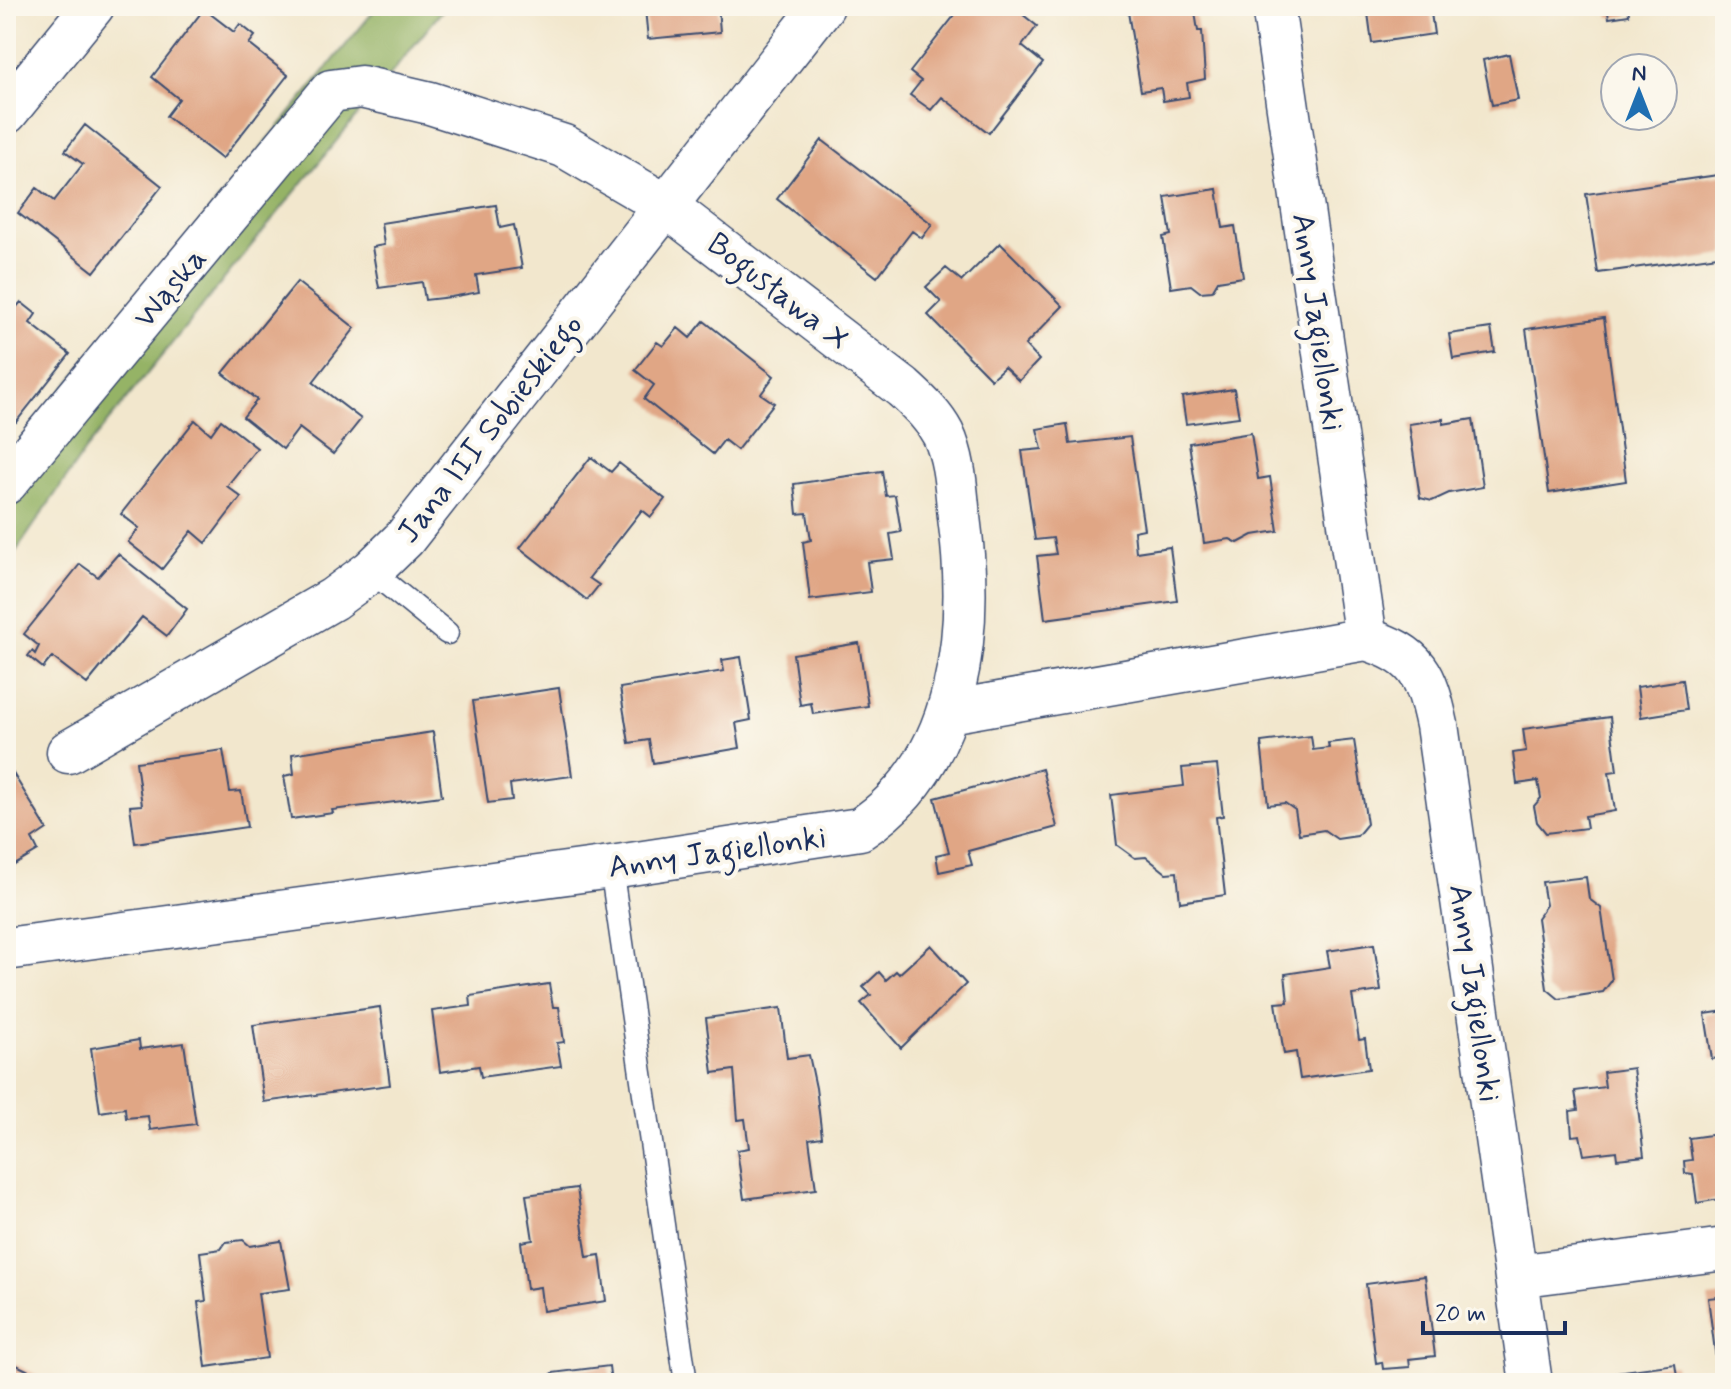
<svg xmlns="http://www.w3.org/2000/svg" width="1731" height="1389" viewBox="0 0 1731 1389" font-family="Mynerve,sans-serif">
<rect width="100%" height="100%" fill="#fbf7ec"/>
<filter id="ink" filterUnits="userSpaceOnUse"><feTurbulence type="fractalNoise" baseFrequency=".0125" numOctaves="2"/><feDisplacementMap in="SourceGraphic" scale="16" xChannelSelector="R" yChannelSelector="G"/><feConvolveMatrix kernelMatrix="1 2 1 2 8 2 1 2 1" color-interpolation-filters="sRGB"/></filter>
<filter id="wash" filterUnits="userSpaceOnUse"><feTurbulence type="fractalNoise" baseFrequency=".006" numOctaves="4" result="noise"/><feDisplacementMap in="SourceGraphic" scale="32" xChannelSelector="R" yChannelSelector="G"/><feGaussianBlur stdDeviation="1.8" result="paint"/><feColorMatrix in="noise" values="0 0 0 0 0 0 0 0 0 0 0 0 0 0 0 0 0 1.4 0 .05"/><feComposite in="paint" operator="in"/></filter>
<g filter="url(#wash)">
<rect width="100%" height="100%" fill="#f2e7cd"/>
<path fill="#95b366" stroke="#587162" stroke-width="2" d="M 378,6 L 446,6 L 86,449 L 6,566 L 6,459 Z"/>
<g id="blocks">
<path fill="#e0a685" d="M 631,6 L 718,6 L 720,32 L 648,39 L 645,9 L 631,10 Z
M 962,6 L 977,11 L 981,6 L 1012,6 L 1037,26 L 1022,46 L 1043,63 L 989,133 L 942,97 L 931,110 L 910,95 L 921,81 L 910,72 Z
M 1134,6 L 1194,6 L 1198,31 L 1202,31 L 1205,79 L 1187,83 L 1189,97 L 1163,101 L 1161,88 L 1141,91 L 1128,12 L 1135,11 Z
M 1357,6 L 1430,6 L 1434,34 L 1372,43 L 1368,13 L 1358,15 Z
M 1607,6 L 1628,6 L 1629,15 L 1609,18 Z
M 204,9 L 234,32 L 240,24 L 255,36 L 249,44 L 288,75 L 222,159 L 166,116 L 179,99 L 152,77 Z
M 1509,54 L 1518,100 L 1492,105 L 1483,60 Z
M 85,125 L 162,186 L 94,272 L 18,213 L 37,188 L 54,201 L 83,164 L 65,151 Z
M 822,140 L 932,224 L 922,238 L 912,231 L 877,277 L 777,199 Z
M 1725,174 L 1725,255 L 1598,273 L 1586,194 Z
M 1217,189 L 1223,228 L 1235,226 L 1243,277 L 1218,281 L 1212,291 L 1200,292 L 1191,285 L 1171,288 L 1163,237 L 1171,235 L 1165,197 Z
M 496,205 L 500,228 L 514,225 L 522,268 L 476,275 L 479,292 L 451,297 L 425,300 L 422,282 L 379,288 L 372,247 L 384,245 L 381,223 Z
M 1000,243 L 1063,306 L 1025,345 L 1039,360 L 1019,381 L 1004,367 L 991,379 L 928,315 L 941,302 L 926,287 L 946,268 L 962,281 Z
M 297,282 L 355,328 L 313,382 L 361,419 L 333,454 L 299,428 L 283,449 L 243,417 L 257,400 L 223,373 Z
M 21,302 L 36,314 L 30,323 L 70,354 L 16,422 L 6,414 L 6,304 L 14,310 Z
M 1604,318 L 1626,481 L 1549,493 L 1526,329 Z
M 704,321 L 774,376 L 761,394 L 774,403 L 737,450 L 724,440 L 713,454 L 644,399 L 654,385 L 635,370 L 657,342 L 663,346 L 678,328 L 690,338 Z
M 1491,328 L 1495,352 L 1453,359 L 1449,334 Z
M 1234,389 L 1239,417 L 1186,424 L 1182,397 Z
M 1443,419 L 1443,424 L 1473,419 L 1483,487 L 1449,493 L 1432,501 L 1420,498 L 1409,424 Z
M 195,420 L 211,434 L 221,420 L 257,448 L 227,486 L 241,497 L 224,519 L 206,543 L 192,531 L 162,569 L 128,542 L 139,528 L 121,514 Z
M 1067,424 L 1070,444 L 1130,437 L 1144,529 L 1134,531 L 1136,552 L 1170,547 L 1177,601 L 1045,619 L 1037,556 L 1056,554 L 1053,538 L 1035,540 L 1022,451 L 1042,449 L 1037,429 Z
M 1251,433 L 1258,479 L 1270,477 L 1278,531 L 1253,535 L 1238,543 L 1230,539 L 1204,543 L 1189,443 Z
M 591,457 L 611,472 L 619,463 L 665,499 L 651,517 L 642,510 L 589,578 L 599,585 L 587,600 L 520,548 Z
M 882,471 L 886,496 L 895,495 L 898,513 L 901,532 L 890,534 L 894,559 L 867,562 L 871,592 L 810,600 L 803,542 L 811,540 L 807,513 L 797,514 L 794,484 Z
M 118,554 L 187,609 L 167,636 L 142,617 L 87,684 L 52,657 L 43,668 L 28,656 L 32,651 L 35,654 L 39,646 L 24,634 L 80,564 L 98,577 Z
M 859,643 L 868,706 L 813,714 L 811,703 L 800,705 L 793,654 Z
M 741,657 L 751,720 L 736,723 L 740,748 L 653,763 L 649,740 L 629,743 L 620,688 L 724,671 L 722,660 Z
M 1682,680 L 1686,710 L 1641,717 L 1637,687 Z
M 559,688 L 572,776 L 510,784 L 512,800 L 488,803 L 473,701 Z
M 1610,717 L 1617,771 L 1609,772 L 1615,811 L 1585,816 L 1587,828 L 1546,833 L 1537,822 L 1534,806 L 1541,798 L 1538,781 L 1517,784 L 1513,753 L 1526,751 L 1523,729 Z
M 433,732 L 442,796 L 332,810 L 333,813 L 291,819 L 284,776 L 294,774 L 292,754 Z
M 1311,736 L 1313,750 L 1329,748 L 1328,743 L 1354,740 L 1367,824 L 1357,836 L 1337,839 L 1324,830 L 1299,834 L 1295,810 L 1285,803 L 1268,805 L 1261,742 Z
M 223,750 L 230,792 L 241,791 L 247,827 L 135,843 L 130,806 L 142,805 L 136,762 Z
M 6,762 L 47,829 L 32,839 L 38,851 L 6,870 Z
M 1217,765 L 1223,816 L 1216,817 L 1225,895 L 1180,902 L 1177,872 L 1166,873 L 1146,857 L 1135,858 L 1117,845 L 1111,795 L 1184,786 L 1182,768 Z
M 1042,769 L 1057,827 L 968,851 L 972,865 L 939,872 L 936,855 L 949,852 L 935,798 Z
M 1586,877 L 1589,899 L 1601,908 L 1612,980 L 1603,992 L 1559,999 L 1547,989 L 1537,918 L 1546,905 L 1542,882 Z
M 1374,944 L 1381,991 L 1352,995 L 1359,1040 L 1365,1039 L 1369,1069 L 1300,1079 L 1296,1052 L 1284,1054 L 1276,1003 L 1288,1002 L 1285,974 L 1330,967 L 1327,951 Z
M 931,945 L 966,984 L 901,1048 L 861,1003 L 871,995 L 863,987 L 879,972 L 886,980 L 896,971 L 899,974 Z
M 549,984 L 553,1007 L 559,1007 L 564,1042 L 557,1043 L 561,1066 L 481,1077 L 479,1066 L 440,1072 L 432,1011 L 471,1006 L 470,996 Z
M 380,1007 L 390,1085 L 264,1102 L 253,1025 Z
M 781,1008 L 787,1058 L 809,1055 L 816,1088 L 822,1137 L 809,1139 L 816,1189 L 744,1199 L 737,1150 L 749,1148 L 745,1119 L 738,1120 L 734,1070 L 713,1073 L 706,1018 Z
M 1725,1011 L 1725,1057 L 1712,1059 L 1705,1014 Z
M 139,1040 L 140,1049 L 184,1043 L 196,1124 L 150,1130 L 148,1116 L 126,1118 L 125,1108 L 100,1112 L 91,1048 Z
M 1633,1068 L 1644,1156 L 1617,1159 L 1616,1151 L 1584,1155 L 1580,1135 L 1572,1136 L 1570,1111 L 1578,1110 L 1575,1091 L 1605,1087 L 1603,1072 Z
M 1725,1133 L 1725,1198 L 1697,1203 L 1693,1174 L 1685,1173 L 1684,1161 L 1692,1160 L 1689,1138 Z
M 577,1188 L 587,1257 L 600,1255 L 606,1301 L 543,1311 L 540,1287 L 527,1289 L 521,1242 L 533,1240 L 526,1195 Z
M 243,1240 L 250,1246 L 281,1241 L 290,1289 L 258,1293 L 267,1358 L 206,1367 L 198,1302 L 206,1301 L 200,1252 L 221,1249 L 226,1242 Z
M 1425,1276 L 1435,1356 L 1409,1359 L 1410,1367 L 1383,1369 L 1382,1362 L 1376,1363 L 1366,1284 Z
M 1725,1296 L 1725,1357 L 1716,1359 L 1708,1298 Z
M 6,1360 L 54,1383 L 6,1383 Z
M 1675,1364 L 1678,1383 L 1617,1383 L 1616,1372 Z
M 609,1366 L 611,1383 L 554,1383 L 552,1373 Z"/>
</g>
</g>
<g filter="url(#ink)">
<use href="#blocks" fill-opacity="0" stroke="#3b4b6f" stroke-width="2"/>
<g fill="none" stroke-linecap="round" stroke-linejoin="round">
<g stroke="#3b4b6f" stroke-width="25">
<path id="service" d="M 371,571 L 447,633
M 611,867 L 686,1383"/>
</g>
<g stroke="#3b4b6f" stroke-width="45">
<path id="minor" d="M 1273,6 L 1366,639 C 1418,655 1426,674 1437,725 L 1531,1383
M 6,113 L 93,6
M 6,483 L 331,91 L 361,87 L 430,103 L 564,146 L 665,205 L 903,388 C 918,402 933,415 943,434 C 955,459 956,489 959,517 C 974,627 963,763 860,829 L 611,867 L 6,949
M 948,712 L 1366,639
M 68,752 L 333,599 L 371,571 L 404,539 L 823,6
M 1517,1276 L 1725,1249"/>
</g>
<use href="#service" stroke="#fff" stroke-width="22"/>
<use href="#minor" stroke="#fff" stroke-width="42"/>
</g>
</g>
<g text-anchor="middle" stroke-width="8" stroke-linejoin="round" paint-order="stroke">
<g font-size="32" fill="#1b2f5e" stroke="#fbf7ec">
<text transform="translate(169 287) rotate(-50)" y="11">Wąska</text>
<text transform="translate(779 291) rotate(38)" y="11">Bogusława X</text>
<text transform="translate(1319 322) rotate(82)" y="11">Anny Jagiellonki</text>
<text transform="translate(489 428) rotate(-52)" y="11">Jana III Sobieskiego</text>
<text transform="translate(717 851) rotate(-8)" y="11">Anny Jagiellonki</text>
<text transform="translate(1476 993) rotate(82)" y="11">Anny Jagiellonki</text>
</g>
</g>
<rect width="1731" height="1389" fill="none" stroke="#fbf7ec" stroke-width="32"/>
<g transform="translate(1639 92)"><circle r="38" fill="#fbf7ec" stroke="#a1a7b3" stroke-width="2"/>
<path d="M0-6L14 30L0 20L-14 30Z" fill="#1f6fb2"/>
<text y="-12" font-size="22" font-weight="bold" text-anchor="middle" fill="#1b2f5e">N</text>
</g>
<path d="M1423 1321v12h142v-12" fill="none" stroke="#1b2f5e" stroke-width="4"/>
<text x="1435" y="1321" font-size="24" fill="#1b2f5e" stroke="#fbf7ec" stroke-width="6" paint-order="stroke">20 m</text>
</svg>
